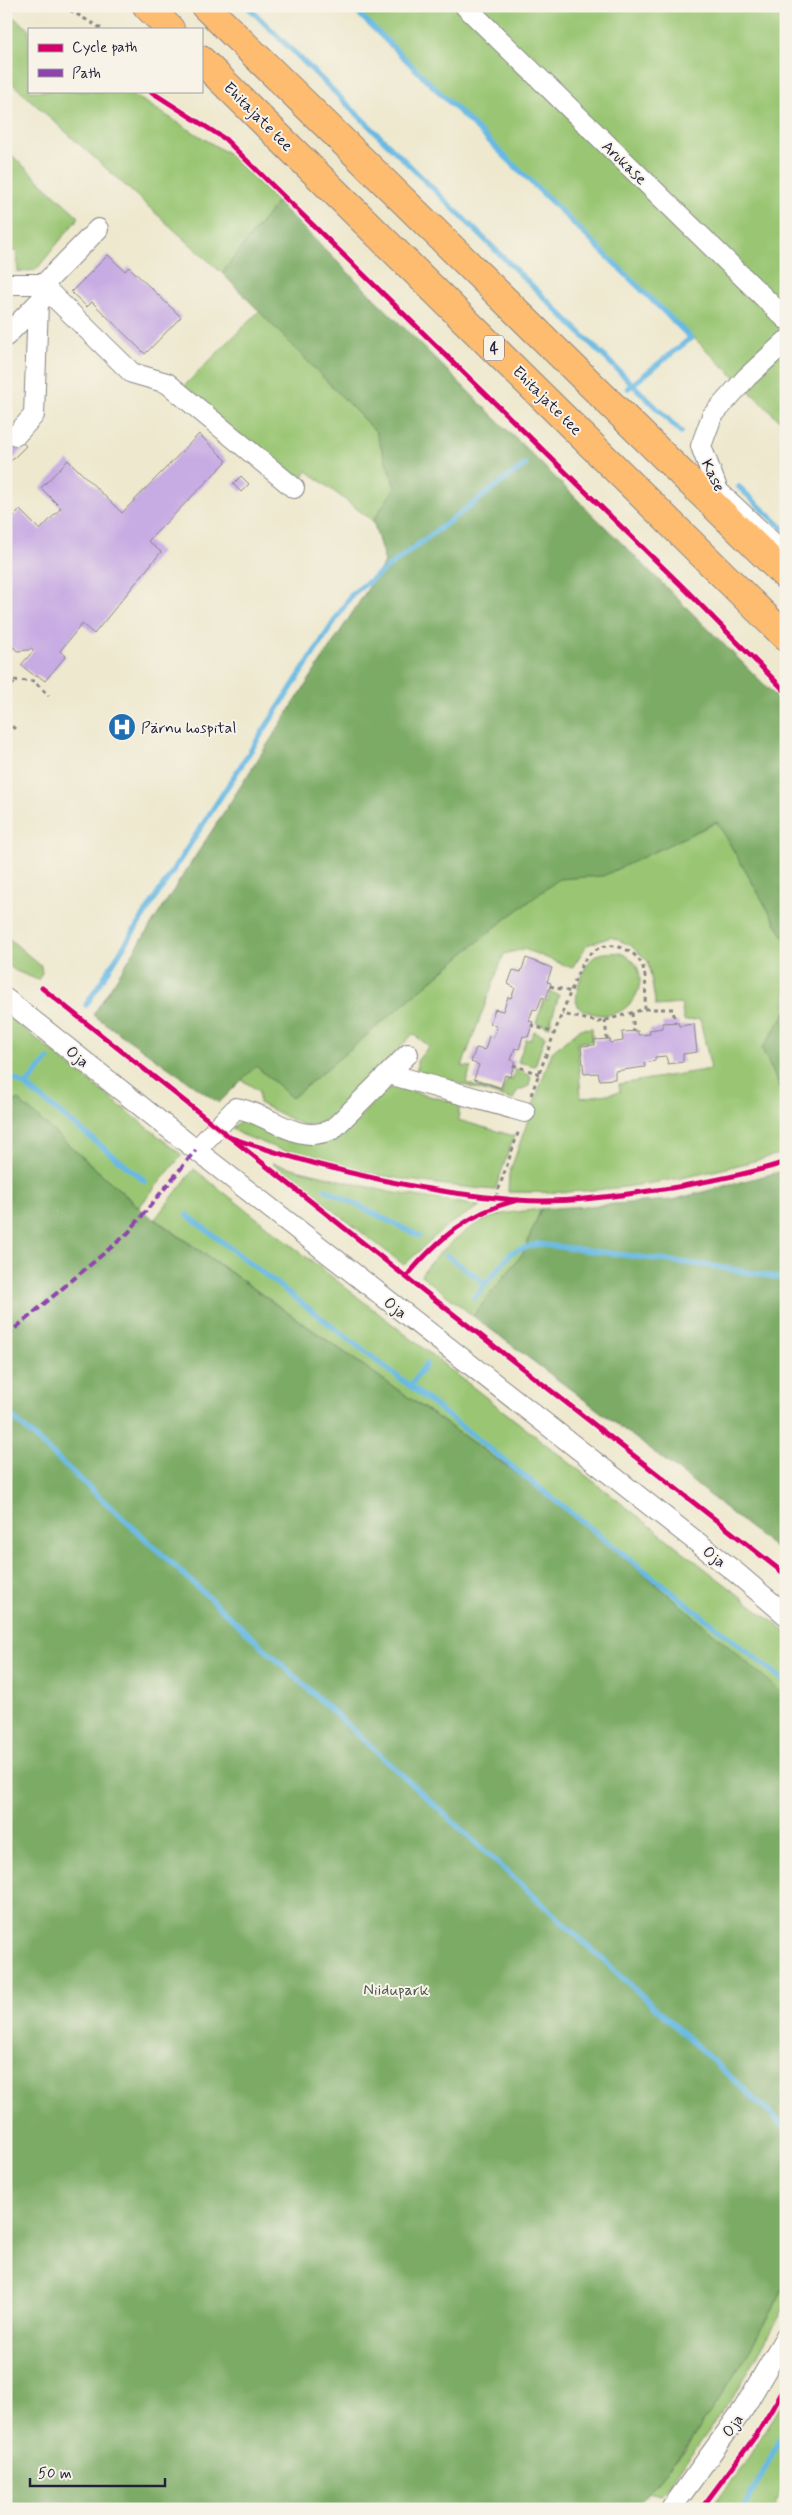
<svg xmlns="http://www.w3.org/2000/svg" width="792" height="2515" viewBox="0 0 792 2515" font-family="Mynerve,sans-serif">
<rect width="100%" height="100%" fill="#f7f3e8"/>
<filter id="ink" filterUnits="userSpaceOnUse"><feTurbulence type="fractalNoise" baseFrequency=".02" numOctaves="2"/><feDisplacementMap in="SourceGraphic" scale="10" xChannelSelector="R" yChannelSelector="G"/><feConvolveMatrix kernelMatrix="1 2 1 2 8 2 1 2 1" color-interpolation-filters="sRGB"/></filter>
<filter id="wash" filterUnits="userSpaceOnUse"><feTurbulence type="fractalNoise" baseFrequency=".0096" numOctaves="4" result="noise"/><feDisplacementMap in="SourceGraphic" scale="20" xChannelSelector="R" yChannelSelector="G"/><feGaussianBlur stdDeviation="1.12" result="paint"/><feColorMatrix in="noise" values="0 0 0 0 0 0 0 0 0 0 0 0 0 0 0 0 0 1.4 0 .05"/><feComposite in="paint" operator="in"/></filter>
<g filter="url(#wash)">
<rect width="100%" height="100%" fill="#eee8ce"/>
<path fill="#9ac673" stroke="#5e7457" d="M 349,6 L 786,6 L 786,424 L 777,418 Z
M 6,12 L 29,29 L 29,91 L 127,91 L 227,153 L 277,202 L 222,273 L 6,78 Z
M 6,150 L 79,217 L 36,270 L 18,272 L 17,251 L 6,251 Z
M 259,311 L 376,432 L 395,488 L 373,521 L 307,471 L 298,483 L 182,388 Z
M 717,822 L 786,941 L 786,1012 L 762,1049 L 786,1100 L 786,1152 C 714,1173 640,1189 565,1192 C 546,1193 527,1192 508,1192 L 509,1174 L 552,1052 L 580,1029 L 592,1028 L 592,1041 L 577,1043 L 581,1098 L 620,1092 L 619,1084 L 711,1069 L 700,1019 L 684,1021 L 681,1004 L 656,1006 L 648,961 L 630,945 L 611,937 L 587,945 L 572,968 L 524,949 L 504,954 L 462,1066 L 471,1067 L 466,1083 L 501,1095 L 507,1079 L 512,1080 L 515,1069 L 531,1076 L 529,1086 L 517,1091 L 513,1100 L 417,1071 L 417,1061 L 429,1046 L 413,1034 L 336,1114 L 318,1124 L 302,1125 L 259,1103 L 259,1091 L 242,1080 L 256,1066 L 292,1098 L 494,928 L 559,879 L 603,875 Z
M 6,936 L 41,966 L 42,973 L 38,980 L 16,971 L 6,964 Z
M 604,953 C 608,953 616,952 620,953 C 664,968 629,1040 577,1006 C 574,994 582,967 593,958 C 595,955 601,954 604,953 Z
M 550,992 L 559,995 L 549,1027 L 536,1023 L 544,1000 L 548,1001 Z
M 9,1017 L 182,1155 L 139,1207 L 17,1099 L 6,1115 L 6,1020 Z
M 534,1031 L 545,1036 L 535,1066 L 518,1062 L 526,1039 L 530,1040 Z
M 395,1087 L 460,1104 L 458,1120 L 514,1136 L 495,1190 C 415,1183 330,1171 256,1140 C 248,1137 238,1134 232,1128 L 244,1118 L 311,1145 L 326,1142 L 343,1134 L 385,1090 Z
M 272,1163 L 389,1192 L 480,1206 L 445,1227 L 404,1265 Z
M 194,1169 L 786,1632 L 786,1696 L 552,1498 L 155,1219 Z
M 541,1209 L 523,1253 L 473,1316 L 421,1275 C 433,1255 472,1222 495,1216 C 510,1212 526,1211 541,1209 Z
M 786,2283 L 786,2305 L 737,2391 L 661,2495 L 648,2492 L 686,2448 L 763,2328 Z
M 786,2398 L 786,2479 L 774,2509 L 709,2509 L 741,2469 Z"/>
<path fill="#7bab65" stroke="#4e6650" d="M 277,202 L 786,706 L 786,941 L 717,822 L 603,876 L 559,879 L 494,928 L 292,1098 L 256,1066 L 219,1103 L 93,1015 L 385,562 L 373,521 L 395,487 L 376,432 L 222,273 Z
M 786,1012 L 786,1100 L 762,1049 Z
M 17,1099 L 144,1212 L 552,1498 L 642,1572 L 786,1696 L 786,2283 C 745,2364 695,2443 633,2509 L 6,2509 L 6,1115 Z
M 786,1170 L 786,1557 L 683,1474 L 473,1316 L 523,1253 L 541,1209 L 672,1200 Z"/>
<g fill="none" stroke-linecap="round" stroke-linejoin="round">
<path stroke="#68b9e3" stroke-width="5.5" d="M 247,6 L 681,432
M 351,6 L 691,338 L 628,388
M 739,487 L 786,531
M 86,1005 L 352,594 L 526,464
M 6,1074 L 26,1086 L 145,1181
M 26,1086 L 48,1059
M 325,1189 L 419,1236
M 187,1215 L 410,1386 L 786,1682
M 446,1255 L 486,1284
M 474,1298 L 512,1252 L 537,1244 L 718,1267 L 786,1279
M 410,1386 L 426,1364
M 6,1411 L 786,2128
M 744,2509 L 786,2428"/>
</g>
<g id="blocks">
<path fill="#c7abe3" d="M 108,255 L 125,271 L 129,267 L 181,317 L 145,354 L 92,302 L 87,307 L 71,292 Z
M 6,427 L 26,446 L 6,466 Z
M 199,434 L 227,461 L 148,541 L 161,552 L 94,634 L 82,624 L 60,651 L 66,656 L 45,681 L 37,675 L 36,677 L 21,665 L 34,650 L 31,648 L 29,650 L 17,651 L 14,647 L 12,650 L 6,645 L 6,524 L 20,510 L 40,530 L 61,508 L 41,488 L 68,460 L 122,513 Z
M 241,476 L 249,484 L 241,492 L 233,484 Z
M 526,958 L 552,968 L 547,982 L 551,983 L 546,999 L 542,997 L 537,1010 L 533,1009 L 529,1021 L 533,1022 L 528,1037 L 523,1036 L 519,1049 L 515,1048 L 511,1060 L 515,1061 L 513,1068 L 510,1077 L 505,1075 L 501,1088 L 474,1079 L 479,1065 L 471,1062 L 476,1048 L 485,1050 L 489,1036 L 493,1037 L 497,1027 L 490,1023 L 495,1009 L 503,1011 L 508,997 L 511,998 L 515,988 L 508,984 L 513,970 L 521,972 Z
M 678,1022 L 679,1026 L 694,1024 L 697,1052 L 683,1054 L 683,1062 L 668,1064 L 666,1056 L 655,1057 L 655,1061 L 644,1063 L 645,1067 L 615,1071 L 615,1079 L 600,1080 L 598,1073 L 584,1074 L 581,1046 L 595,1045 L 594,1040 L 610,1039 L 610,1043 L 623,1041 L 622,1032 L 638,1031 L 638,1035 L 650,1034 L 649,1030 L 663,1028 L 662,1023 Z"/>
</g>
</g>
<g filter="url(#ink)">
<use href="#blocks" fill-opacity="0" stroke="#888584" stroke-width="1"/>
<g fill="none" stroke-linecap="round" stroke-linejoin="round">
<g stroke="#888584" stroke-width="22">
<path id="minor" d="M 465,6 L 786,319
M 6,284 L 44,284 L 98,229
M 49,292 L 132,373 L 167,383 L 294,488
M 6,336 L 43,298
M 786,341 L 747,377 L 712,416 L 701,446 L 718,491 L 786,555
M 16,435 L 34,415 L 38,303
M 6,999 L 196,1150 L 734,1571 L 786,1615
M 389,1074 L 525,1112
M 196,1150 L 236,1108 C 272,1114 296,1146 333,1129 L 408,1054
M 671,2509 L 744,2408 L 786,2336"/>
</g>
<g stroke="#888584" stroke-width="30">
<path id="highway" d="M 147,6 L 170,29
M 205,6 L 786,576
M 201,60 L 786,637"/>
</g>
<path stroke="#888584" stroke-width="3" stroke-dasharray="4 4" stroke-linecap="butt" d="M 63,6 L 102,29
M 16,7 L 17,6
M 6,680 L 34,681 L 49,696
M 6,691 L 16,681
M 6,721 L 15,729
M 550,986 L 571,992
M 645,1009 L 673,1009 L 675,1022
M 632,1013 L 634,1032
M 605,1020 L 607,1039
M 531,1025 L 555,1033
M 513,1065 L 539,1074
M 531,1095 C 543,1063 555,1031 568,998 C 574,985 579,964 590,954 C 601,944 613,944 625,949 C 651,961 645,985 645,1009 L 599,1022 L 562,1014
M 496,1197 L 519,1130"/>
<use href="#minor" stroke="#fff" stroke-width="20"/>
<use href="#highway" stroke="#febc70" stroke-width="28"/>
<path stroke="#8e44ad" stroke-width="4" stroke-dasharray="8 4" stroke-linecap="butt" d="M 6,1336 L 128,1233 L 196,1150"/>
<g stroke="#f7f3e8" stroke-width="8">
<path id="cycleway" d="M 150,91 L 225,139 L 686,590 L 786,692
M 42,988 L 406,1277
M 229,1137 C 324,1170 416,1192 517,1200 C 567,1204 622,1195 671,1188 C 710,1181 749,1174 786,1162
M 518,1200 C 469,1212 438,1239 406,1277 L 786,1575
M 701,2509 L 757,2434 L 786,2386"/>
</g>
<use href="#cycleway" stroke="#d6006c" stroke-width="5"/>
</g>
</g>
<defs>
<g id="hospital-disc" transform="scale(1.4375)"><circle r="9.5" fill="#1f6fb2" stroke="#f7f3e8"/><path d="M-5-5h3v3.5h4V-5h3V5h-3V1.5h-4V5h-3Z" fill="#fff"/></g>
</defs>
<g fill-rule="evenodd">
<use href="#hospital-disc" x="122" y="727"/>
</g>
<g text-anchor="middle" stroke-width="4" stroke-linejoin="round" paint-order="stroke">
<rect fill="#f7f3e8" stroke="#62616f" stroke-width="1" x="484" y="335.5" width="20" height="25" rx="4"/>
<g font-size="15" font-weight="bold" fill="#22223b">
<text x="494" y="353">4</text>
</g>
<g font-size="16" fill="#22223b" stroke="#f7f3e8">
<text transform="translate(259 116) rotate(45)" y="6">Ehitajate tee</text>
<text transform="translate(625 162) rotate(44)" y="6">Arukase</text>
<text transform="translate(548 400) rotate(45)" y="6">Ehitajate tee</text>
<text transform="translate(714 475) rotate(64)" y="6">Kase</text>
<text transform="translate(78 1056) rotate(39)" y="6">Oja</text>
<text transform="translate(396 1307) rotate(38)" y="6">Oja</text>
<text transform="translate(715 1556) rotate(38)" y="6">Oja</text>
<text transform="translate(732 2425) rotate(-54)" y="6">Oja</text>
</g>
<g font-size="16" fill="#22223b" stroke="#f7f3e8" text-anchor="start">
<text x="141" y="733">Pärnu hospital</text>
</g>
<g font-size="16" fill="#46534c" stroke="#f7f3e8">
<text x="396" y="1995">Niidupark</text>
</g>
</g>
<rect width="792" height="2515" fill="none" stroke="#f7f3e8" stroke-width="25"/>
<rect x="28" y="28" width="175" height="65" fill="#f7f3e8" stroke="#a29fa3"/>
<rect x="38" y="44" width="25" height="8" fill="#d6006c" stroke="#a29fa3"/>
<text x="72" y="52" font-size="15" fill="#22223b">Cycle path</text>
<rect x="38" y="69" width="25" height="8" fill="#8e44ad" stroke="#a29fa3"/>
<text x="72" y="78" font-size="15" fill="#22223b">Path</text>
<path d="M30 2478v8h135v-8" fill="none" stroke="#22223b" stroke-width="2.5"/>
<text x="38" y="2478" font-size="15" fill="#22223b" stroke="#f7f3e8" stroke-width="4" paint-order="stroke">50 m</text>
</svg>
